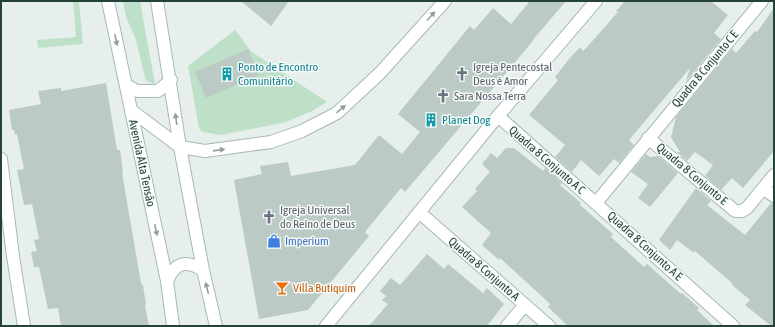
<svg xmlns="http://www.w3.org/2000/svg" width="775" height="327" viewBox="0 0 775 327" font-family="'Asap Condensed',sans-serif">
<rect width="100%" height="100%" fill="#e6efeb"/>
<path fill="#bfe0c8" d="M 73,1 L 79,1 L 83,44 L 38,48 L 37,40 L 76,37 Z
M 123,1 L 140,1 L 155,84 L 148,82 L 145,78 L 136,40 L 126,17 Z
M 235,30 L 252,52 L 327,102 L 312,111 L 286,122 L 221,135 L 202,132 L 199,128 L 188,66 Z"/>
<path fill="#bbcac4" d="M 241,1 L 289,1 L 271,26 Z
M 530,1 L 566,1 L 532,41 L 533,41 L 405,192 L 401,188 L 365,232 L 369,236 L 308,310 L 259,319 L 234,180 L 262,174 L 260,166 L 288,162 L 291,176 L 355,165 L 379,135 L 402,154 L 420,132 L 398,114 L 470,26 L 474,30 L 493,8 L 511,24 Z
M 625,1 L 711,1 L 728,15 L 714,33 L 721,39 L 686,81 L 690,68 L 629,140 L 634,145 L 619,163 L 614,159 L 599,176 L 581,160 L 572,172 L 555,157 L 565,145 L 529,115 L 558,80 L 555,77 L 569,59 L 580,47 L 583,51 L 588,46 L 618,12 L 616,11 Z
M 774,8 L 774,151 L 743,188 L 732,178 L 721,190 L 705,176 L 713,165 L 695,152 L 687,161 L 677,152 L 680,152 L 671,137 L 676,117 L 732,49 L 736,53 L 755,31 L 757,32 Z
M 248,49 L 259,75 L 206,98 L 195,72 Z
M 106,83 L 117,150 L 120,150 L 123,172 L 122,173 L 141,283 L 143,286 L 146,304 L 145,306 L 149,326 L 61,326 L 58,308 L 48,309 L 39,267 L 34,267 L 31,252 L 37,251 L 34,240 L 39,239 L 32,204 L 24,205 L 17,170 L 24,169 L 17,134 L 15,135 L 14,130 L 12,130 L 9,110 L 41,104 L 38,91 L 61,88 L 61,91 Z
M 506,148 L 514,148 L 543,171 L 545,168 L 562,183 L 560,185 L 581,203 L 580,205 L 613,234 L 611,237 L 644,267 L 647,264 L 681,294 L 682,293 L 699,308 L 697,310 L 714,326 L 568,326 L 548,307 L 550,304 L 547,301 L 500,258 L 499,260 L 482,245 L 491,233 L 462,207 L 477,191 L 475,189 L 490,172 L 482,164 L 491,153 L 497,158 Z
M 646,154 L 650,157 L 658,156 L 678,173 L 650,207 L 638,198 L 648,184 L 631,172 Z
M 696,188 L 711,201 L 707,205 L 745,235 L 771,203 L 774,203 L 774,326 L 771,326 L 745,305 L 750,300 L 732,285 L 733,284 L 695,251 L 694,253 L 677,240 L 670,250 L 659,240 Z
M 427,254 L 444,269 L 448,264 L 483,293 L 487,288 L 504,304 L 487,326 L 369,326 L 388,304 L 382,300 L 386,296 L 380,291 L 391,278 L 400,285 Z"/>
<g fill="none" stroke-linecap="round" stroke-linejoin="round">
<g stroke="#a8b8b2" stroke-width="14">
<path id="minor" d="M 108,1 L 167,281 L 173,326
M 157,1 L 180,147 L 203,270 L 216,326
M 126,85 L 137,91 L 158,91 L 171,80
M 131,110 L 180,147 L 205,151 L 271,142 L 302,131 L 337,113 L 380,73 L 445,1
M 498,116 L 733,326
M 648,138 L 735,211 L 742,211 L 747,208 L 774,175
M 1,159 L 13,256 L 24,326
M 763,188 L 774,196
M 596,203 L 762,1
M 419,212 L 549,326
M 167,281 C 175,263 185,259 203,270
M 326,326 L 498,116 L 596,1
M 507,326 L 525,305"/>
</g>
<use href="#minor" stroke="#fff" stroke-width="12"/>
</g>
<defs><path id="oneway-solid" d="M-6-.8H1V-3.2L6.5 0L1 3.2V.8H-6Z"/></defs>
<g fill="#92a09c">
<use href="#oneway-solid" transform="translate(431 16) rotate(-48)"/>
<use href="#oneway-solid" transform="translate(116 40) rotate(78)"/>
<use href="#oneway-solid" transform="translate(341 109) rotate(-40)"/>
<use href="#oneway-solid" transform="translate(176 119) rotate(-98)"/>
<use href="#oneway-solid" transform="translate(219 150) rotate(-8)"/>
<use href="#oneway-solid" transform="translate(156 230) rotate(78)"/>
<use href="#oneway-solid" transform="translate(207 288) rotate(-104)"/>
</g>
<defs>
<g id="building-bare" transform="scale(1.08)"><path d="M-4-6H4V6H1V3H-1V6H-4ZM-2.5-4.3h1.7v1.8h-1.7ZM.8-4.3h1.7v1.8H.8ZM-2.5-1h1.7V.8h-1.7ZM.8-1h1.7V.8H.8Z" fill="#0f9aa8" stroke="#f7fbf9" stroke-width="2.5" paint-order="stroke"/></g>
<g id="church-bare" transform="scale(1.08)"><path d="M-1.2-6h2.4v3.5h3.3v2.4h-3.3V6h-2.4V-.1h-3.3v-2.4h3.3Z" fill="#6b7280" stroke="#f7fbf9" stroke-width="2.5" paint-order="stroke"/></g>
<g id="shop-bare" transform="scale(1.08)"><path d="M-5-2.5h2.3a2.7 3.5 0 0 1 5.4 0H5L5.5 6h-11ZM-1.5-2.5h3a1.5 2.3 0 0 0-3 0Z" fill="#3f7fe0" stroke="#f7fbf9" stroke-width="2.5" paint-order="stroke"/></g>
<g id="bar-bare" transform="scale(1.08)"><path d="M-6-5H6L.8 .8V4.5H3.5V6h-7V4.5H-.8V.8Z" fill="#e8710a" stroke="#f7fbf9" stroke-width="2.5" paint-order="stroke"/></g>
</defs>
<g fill-rule="evenodd">
<use href="#building-bare" x="227" y="74"/>
<use href="#church-bare" x="462" y="74"/>
<use href="#church-bare" x="443" y="96"/>
<use href="#building-bare" x="431" y="120"/>
<use href="#church-bare" x="269" y="217"/>
<use href="#shop-bare" x="274" y="241"/>
<use href="#bar-bare" x="282" y="288"/>
</g>
<g text-anchor="middle" stroke-width="3" stroke-linejoin="round" paint-order="stroke">
<g font-size="12" fill="#0d838f" stroke="#f7fbf9" text-anchor="start">
<text x="238" y="71">Ponto de Encontro<tspan x="238" dy="14">Comunitário</tspan></text>
<text x="442" y="124">Planet Dog</text>
</g>
<g font-size="12" fill="#5b616d" stroke="#f7fbf9" text-anchor="start">
<text x="473" y="71">Igreja Pentecostal<tspan x="473" dy="14">Deus é Amor</tspan></text>
<text x="454" y="100">Sara Nossa Terra</text>
<text x="280" y="214">Igreja Universal<tspan x="280" dy="14">do Reino de Deus</tspan></text>
</g>
<g font-size="12" fill="#24423a" stroke="#f7fbf9">
<text transform="translate(705 69) rotate(-50)" y="4">Quadra 8 Conjunto C E</text>
<text transform="translate(547 160) rotate(41)" y="4">Quadra 8 Conjunto A C</text>
<text transform="translate(142 163) rotate(78)" y="4">Avenida Alta Tensão</text>
<text transform="translate(692 174) rotate(40)" y="4">Quadra 8 Conjunto E</text>
<text transform="translate(645 246) rotate(42)" y="4">Quadra 8 Conjunto A E</text>
<text transform="translate(484 269) rotate(41)" y="4">Quadra 8 Conjunto A</text>
</g>
<g font-size="12" fill="#366cbe" stroke="#f7fbf9" text-anchor="start">
<text x="285" y="245">Imperium</text>
</g>
<g font-size="12" fill="#c56008" stroke="#f7fbf9" text-anchor="start">
<text x="293" y="292">Villa Butiquim</text>
</g>
</g>
<rect width="775" height="327" fill="none" stroke="#24423a" stroke-width="4"/>
</svg>
